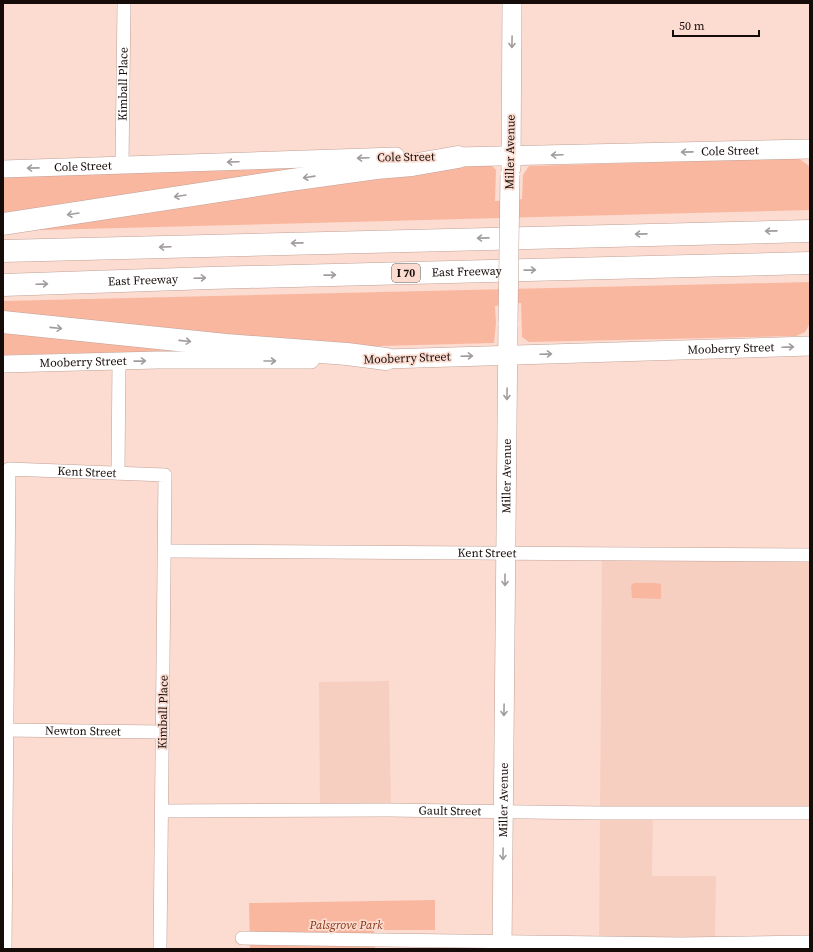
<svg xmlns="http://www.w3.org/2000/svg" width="813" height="952" viewBox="0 0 813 952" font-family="'Source Serif 4',serif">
<rect width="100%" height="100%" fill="#fcdcd1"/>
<path fill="#f7cfc1" d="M 602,551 L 810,555 L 810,815 L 653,812 L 652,876 L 716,876 L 715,943 L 810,943 L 810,949 L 654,949 L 599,942 Z
M 389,681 L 391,810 L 320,810 L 319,682 Z"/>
<path fill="#fab7a0" d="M 798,158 L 808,165 L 810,169 L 810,210 L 3,231 L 444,166 L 492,166 L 496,170 L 495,201 L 522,199 L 523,175 L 529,166 Z
M 316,167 L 3,216 L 3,175 Z
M 810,282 L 809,325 L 805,332 L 796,336 L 529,342 L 522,337 L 521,303 L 495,306 L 496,323 L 494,343 L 343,347 L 3,315 L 3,301 Z
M 3,332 L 190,351 L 3,355 Z
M 634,583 L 655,583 L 661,584 L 661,599 L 632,598 L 631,586 Z
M 435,900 L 435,930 L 374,930 L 375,949 L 250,949 L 249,903 Z"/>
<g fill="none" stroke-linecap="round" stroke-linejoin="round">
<g stroke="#c0a197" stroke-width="14">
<g id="minor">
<path id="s1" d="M 122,166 L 124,3"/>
<path d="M 118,473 L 119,361"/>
<path id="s2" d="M 165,551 L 810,555"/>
<path id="s3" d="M 3,730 L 163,732"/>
<path id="s4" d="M 162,811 L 388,810 L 600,813 L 810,813"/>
<path d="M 242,938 L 681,944 L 810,942"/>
<path id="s5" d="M 5,949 L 9,469 L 165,475 L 160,949"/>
</g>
</g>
<g stroke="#c0a197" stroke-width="18">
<g id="tertiary">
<path id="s6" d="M 3,169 L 396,156"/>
<path id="s7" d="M 3,364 L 158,360 L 311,360"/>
</g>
</g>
<g stroke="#c0a197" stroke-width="20">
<g id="secondary">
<path id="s8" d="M 458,157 L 810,149"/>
<path d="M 511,168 L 512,3"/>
<path id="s9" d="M 386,359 L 810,346"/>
<path id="s10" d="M 502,949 L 508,323"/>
</g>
</g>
<g stroke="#c0a197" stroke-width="23">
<g id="motorway">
<path d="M 3,224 L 284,181 L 376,168 L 412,165 L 458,157"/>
<path d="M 3,251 L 810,231"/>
<path id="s11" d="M 3,285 L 210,278 L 810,263"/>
<path d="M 3,322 L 226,345 L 347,354 L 386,359"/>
</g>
</g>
<use href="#minor" stroke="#fff" stroke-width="13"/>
<use href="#tertiary" stroke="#fff" stroke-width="17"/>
<use href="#secondary" stroke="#fff" stroke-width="19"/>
<use href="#motorway" stroke="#fff" stroke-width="22"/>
<g stroke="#c0a197" stroke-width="20" stroke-linecap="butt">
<path id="secondary-bridge" d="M 508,323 L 510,175"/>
</g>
<use href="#secondary-bridge" stroke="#fff" stroke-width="19"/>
</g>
<defs><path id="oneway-shaft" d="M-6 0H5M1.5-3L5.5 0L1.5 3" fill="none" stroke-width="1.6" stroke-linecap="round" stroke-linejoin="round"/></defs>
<g stroke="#a19d9c">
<use href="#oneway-shaft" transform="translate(512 42) rotate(91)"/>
<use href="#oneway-shaft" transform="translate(687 152) rotate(179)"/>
<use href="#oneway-shaft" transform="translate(557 155) rotate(178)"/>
<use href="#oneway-shaft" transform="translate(363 158) rotate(178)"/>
<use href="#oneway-shaft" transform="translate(233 162) rotate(178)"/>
<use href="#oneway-shaft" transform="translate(33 168) rotate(179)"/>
<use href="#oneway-shaft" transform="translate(309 177) rotate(172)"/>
<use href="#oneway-shaft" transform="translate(180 196) rotate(171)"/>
<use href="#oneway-shaft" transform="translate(73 214) rotate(171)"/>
<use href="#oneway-shaft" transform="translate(771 231) rotate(179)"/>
<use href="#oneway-shaft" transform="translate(641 234) rotate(179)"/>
<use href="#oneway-shaft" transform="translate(483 238) rotate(179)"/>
<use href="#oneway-shaft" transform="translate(297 243) rotate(179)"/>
<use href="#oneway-shaft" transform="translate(165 247) rotate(178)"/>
<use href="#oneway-shaft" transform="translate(530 270) rotate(-1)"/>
<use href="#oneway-shaft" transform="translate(330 275) rotate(-1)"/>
<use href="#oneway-shaft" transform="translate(200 278) rotate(-2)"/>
<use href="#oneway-shaft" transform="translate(42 284) rotate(-2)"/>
<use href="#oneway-shaft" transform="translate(56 328) rotate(6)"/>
<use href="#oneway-shaft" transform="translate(185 341) rotate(6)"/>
<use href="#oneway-shaft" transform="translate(788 347) rotate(-2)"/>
<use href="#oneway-shaft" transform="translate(546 354) rotate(-2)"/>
<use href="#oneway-shaft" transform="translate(467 356) rotate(-2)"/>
<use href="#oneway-shaft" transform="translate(140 361) rotate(-1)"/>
<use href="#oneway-shaft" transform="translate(270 361)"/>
<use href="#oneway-shaft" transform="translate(507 394) rotate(91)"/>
<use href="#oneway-shaft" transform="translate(505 580) rotate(90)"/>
<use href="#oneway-shaft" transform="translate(504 710) rotate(91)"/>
<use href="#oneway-shaft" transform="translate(503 854) rotate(91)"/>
</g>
<g text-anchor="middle" stroke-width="3.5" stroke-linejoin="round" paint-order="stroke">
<rect fill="#fcdcd1" stroke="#5a4a44" stroke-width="1" x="392" y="264" width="28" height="18" rx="3"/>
<g font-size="11" font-weight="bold" fill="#150b08">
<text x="406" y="277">I 70</text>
</g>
<g font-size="12" fill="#150b08" stroke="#fcdcd1">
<text dy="4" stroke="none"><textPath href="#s1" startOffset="82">Kimball Place</textPath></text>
<text dy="4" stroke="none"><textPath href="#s8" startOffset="272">Cole Street</textPath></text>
<text transform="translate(510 152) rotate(-89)" y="4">Miller Avenue</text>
<text transform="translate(406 157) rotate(-1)" y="4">Cole Street</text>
<text dy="4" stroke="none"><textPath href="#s6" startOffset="80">Cole Street</textPath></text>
<text dy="4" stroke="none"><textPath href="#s11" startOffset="464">East Freeway</textPath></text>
<text dy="4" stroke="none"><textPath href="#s11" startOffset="140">East Freeway</textPath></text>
<text dy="4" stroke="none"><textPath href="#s9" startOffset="345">Mooberry Street</textPath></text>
<text transform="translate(407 358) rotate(-2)" y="4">Mooberry Street</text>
<text dy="4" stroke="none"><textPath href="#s7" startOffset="80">Mooberry Street</textPath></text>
<text dy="4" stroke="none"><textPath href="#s5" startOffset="558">Kent Street</textPath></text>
<text dy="4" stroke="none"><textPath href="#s10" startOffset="473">Miller Avenue</textPath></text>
<text dy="4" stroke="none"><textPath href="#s2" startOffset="322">Kent Street</textPath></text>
<text transform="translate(163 712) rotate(-89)" y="4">Kimball Place</text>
<text dy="4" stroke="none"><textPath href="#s3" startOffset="80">Newton Street</textPath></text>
<text dy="4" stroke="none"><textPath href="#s10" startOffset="149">Miller Avenue</textPath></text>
<text dy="4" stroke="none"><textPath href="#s4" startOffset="288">Gault Street</textPath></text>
</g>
<g font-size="12" font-style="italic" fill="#843212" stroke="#fcdcd1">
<text x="346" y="929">Palsgrove Park</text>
</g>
</g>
<rect width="813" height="952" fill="none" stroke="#150b08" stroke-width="8"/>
<path d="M673 30v6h86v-6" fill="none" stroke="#150b08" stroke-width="2"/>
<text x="679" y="30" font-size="12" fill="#150b08" stroke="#fcdcd1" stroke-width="3" paint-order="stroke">50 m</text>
</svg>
